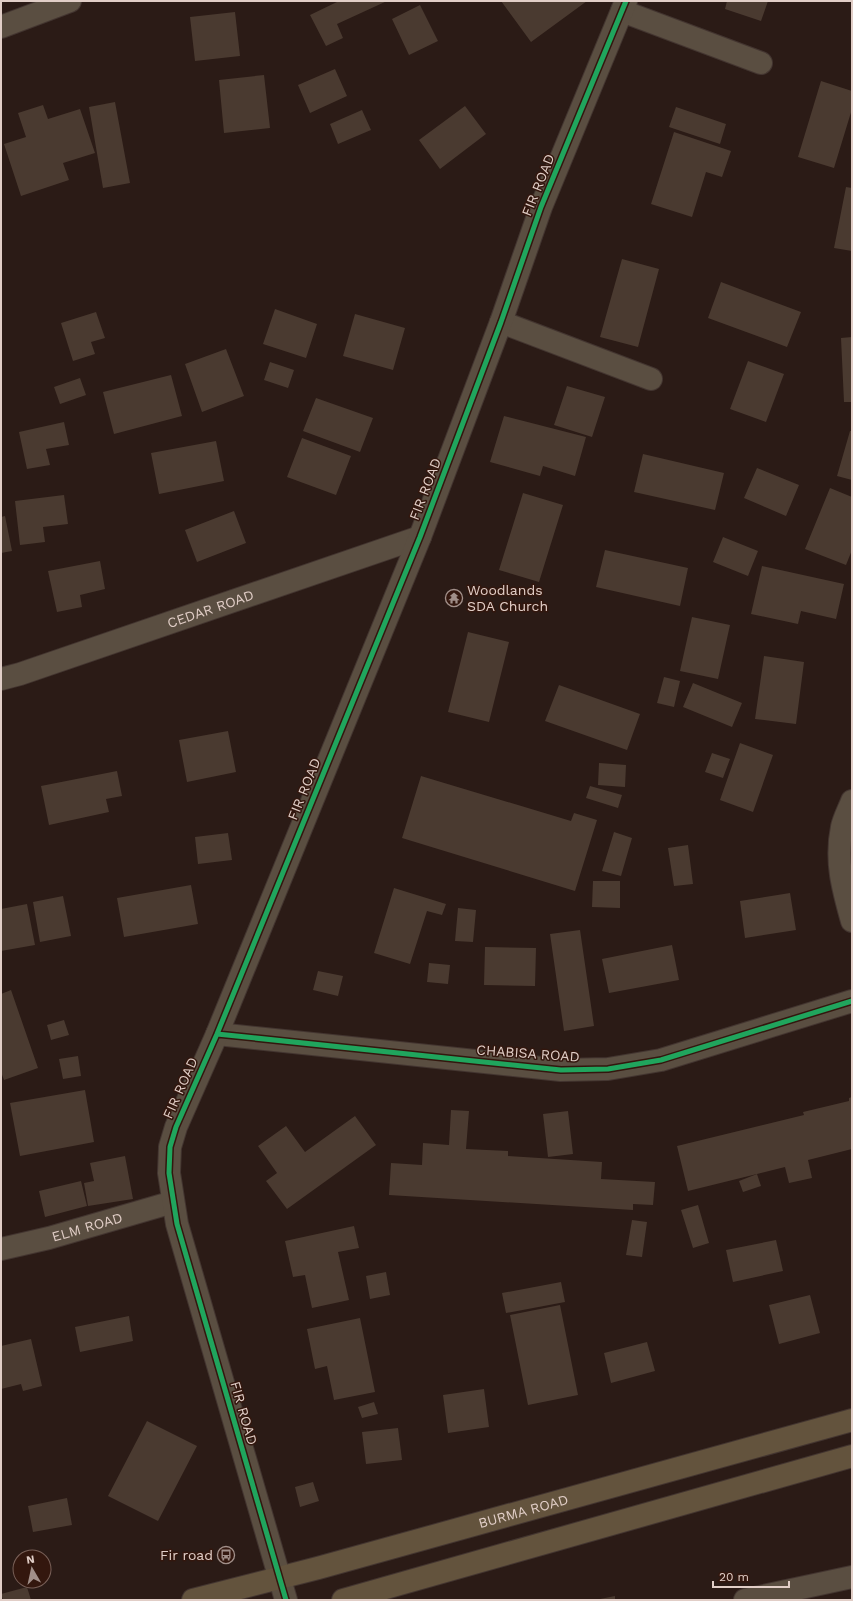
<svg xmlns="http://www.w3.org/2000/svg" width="853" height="1601" viewBox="0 0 853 1601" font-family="'Work Sans',sans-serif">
<rect width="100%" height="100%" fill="#2b1b16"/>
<path fill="#4a3a30" d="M 339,1 L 387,1 L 337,24 L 343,38 L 326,46 L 310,15 Z
M 501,1 L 587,1 L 531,42 Z
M 727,1 L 768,1 L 761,21 L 725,9 Z
M 420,5 L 438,41 L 409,55 L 392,19 Z
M 235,12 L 240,56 L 195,61 L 190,17 Z
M 335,69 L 347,96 L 310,113 L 298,85 Z
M 264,75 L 270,128 L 224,133 L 219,80 Z
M 821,81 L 852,91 L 852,109 L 834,168 L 798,157 Z
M 115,102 L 130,183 L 103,188 L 89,107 Z
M 43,105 L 48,119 L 80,109 L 95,153 L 63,163 L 69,180 L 21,196 L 4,144 L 26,137 L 18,113 Z
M 465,106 L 486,134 L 440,169 L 419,140 Z
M 676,107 L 726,124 L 720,144 L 669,127 Z
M 362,110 L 371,130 L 338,144 L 330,124 Z
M 674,132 L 731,151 L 722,177 L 706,172 L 692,217 L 651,204 Z
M 846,187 L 852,188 L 852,251 L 834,248 Z
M 622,259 L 659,269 L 638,347 L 600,337 Z
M 721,282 L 801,312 L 787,347 L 708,318 Z
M 275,309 L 317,324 L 306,358 L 263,344 Z
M 96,312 L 105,338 L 91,342 L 95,354 L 73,361 L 61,323 Z
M 355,314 L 405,328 L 393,370 L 343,356 Z
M 852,337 L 852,402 L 844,402 L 841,338 Z
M 226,349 L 244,396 L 202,412 L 185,364 Z
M 748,361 L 784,374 L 766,422 L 730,409 Z
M 270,362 L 294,370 L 288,388 L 264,380 Z
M 171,375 L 182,416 L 114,434 L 103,392 Z
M 80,378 L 86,395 L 60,404 L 54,387 Z
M 567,386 L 605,397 L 592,437 L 554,425 Z
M 316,398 L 373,418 L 360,452 L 303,431 Z
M 504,416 L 586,437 L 575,476 L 543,466 L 540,476 L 490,462 Z
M 64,422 L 69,445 L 46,449 L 50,465 L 27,469 L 19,432 Z
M 850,431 L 852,431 L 852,480 L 837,476 Z
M 302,438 L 351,456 L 336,495 L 287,477 Z
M 216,441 L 224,481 L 159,494 L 151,453 Z
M 643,454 L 724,473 L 715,510 L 634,492 Z
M 757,468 L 799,485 L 786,516 L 744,498 Z
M 830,488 L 852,497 L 852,550 L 846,565 L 805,549 Z
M 523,493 L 563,505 L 539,582 L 499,570 Z
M 64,495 L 68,524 L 43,527 L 45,542 L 20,545 L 15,501 Z
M 234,511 L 246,543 L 197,562 L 185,530 Z
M 5,516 L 12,551 L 1,553 L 1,517 Z
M 723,537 L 758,551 L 748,576 L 713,562 Z
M 605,550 L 688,568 L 680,606 L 596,587 Z
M 100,561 L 105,589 L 80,595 L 82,607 L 57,612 L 48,571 Z
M 762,566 L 844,584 L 836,619 L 801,611 L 798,624 L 751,614 Z
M 692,617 L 730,625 L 718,679 L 680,671 Z
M 468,632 L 509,642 L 489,722 L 448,712 Z
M 764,656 L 804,662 L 796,724 L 755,719 Z
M 664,677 L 680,681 L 674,707 L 657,703 Z
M 693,683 L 742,703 L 732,727 L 683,707 Z
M 559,685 L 640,714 L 627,750 L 545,721 Z
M 228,731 L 236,772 L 187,782 L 179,740 Z
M 740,743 L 773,755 L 753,812 L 720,800 Z
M 712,753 L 730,759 L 723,778 L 705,772 Z
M 599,763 L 626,765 L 625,787 L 598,785 Z
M 117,771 L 122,796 L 106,799 L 109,812 L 49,825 L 41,786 Z
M 421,776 L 571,821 L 574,813 L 597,820 L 575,891 L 402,838 Z
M 590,786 L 622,795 L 618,808 L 586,798 Z
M 614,832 L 632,838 L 621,876 L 602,871 Z
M 228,833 L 232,860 L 198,864 L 195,837 Z
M 688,845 L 693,884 L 674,886 L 668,848 Z
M 593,881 L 620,881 L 620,908 L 592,907 Z
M 191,885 L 198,924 L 124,937 L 117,898 Z
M 394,888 L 446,904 L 442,915 L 427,911 L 410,964 L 374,953 Z
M 790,893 L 796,930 L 745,938 L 740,901 Z
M 63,896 L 71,936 L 40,942 L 33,902 Z
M 27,904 L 35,945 L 1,951 L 1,909 Z
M 458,908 L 476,910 L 473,942 L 455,941 Z
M 580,930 L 594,1026 L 564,1031 L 550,934 Z
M 672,945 L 679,980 L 609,993 L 602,959 Z
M 485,947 L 536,948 L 535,986 L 484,985 Z
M 429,963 L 450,965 L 448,984 L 427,982 Z
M 318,971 L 343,976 L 338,996 L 313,990 Z
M 11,990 L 38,1068 L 4,1080 L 1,1072 L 1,994 Z
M 64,1020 L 69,1035 L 51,1040 L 47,1025 Z
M 78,1056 L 81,1076 L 63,1079 L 59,1059 Z
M 85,1090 L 94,1142 L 20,1156 L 10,1103 Z
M 852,1097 L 852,1149 L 808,1160 L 812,1178 L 789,1183 L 785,1167 L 688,1191 L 677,1146 L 804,1115 L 803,1112 L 849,1101 L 849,1098 Z
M 451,1110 L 469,1111 L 466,1149 L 508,1151 L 508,1156 L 602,1162 L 601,1179 L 655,1182 L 653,1205 L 633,1204 L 633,1210 L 389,1195 L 391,1163 L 422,1165 L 423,1143 L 449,1145 Z
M 568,1111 L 573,1154 L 548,1157 L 543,1114 Z
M 355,1116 L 376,1145 L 287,1209 L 266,1181 L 277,1173 L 258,1146 L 286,1126 L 305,1152 Z
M 125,1156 L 133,1199 L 88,1206 L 84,1183 L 94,1181 L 90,1163 Z
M 757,1174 L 761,1186 L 743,1192 L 739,1181 Z
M 81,1181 L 87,1206 L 45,1217 L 39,1191 Z
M 698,1205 L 709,1243 L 693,1248 L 681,1210 Z
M 632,1220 L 647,1222 L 642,1257 L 626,1255 Z
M 354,1226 L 359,1248 L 338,1252 L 349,1300 L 312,1308 L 305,1275 L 293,1277 L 285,1241 Z
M 776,1240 L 783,1271 L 733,1282 L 726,1250 Z
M 386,1272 L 390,1295 L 370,1299 L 366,1276 Z
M 561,1282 L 565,1302 L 506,1313 L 502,1293 Z
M 810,1295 L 820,1333 L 779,1344 L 769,1305 Z
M 560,1305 L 578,1395 L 528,1405 L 510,1315 Z
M 129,1316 L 133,1341 L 80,1352 L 75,1327 Z
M 360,1318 L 375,1392 L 334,1400 L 327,1366 L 315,1369 L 307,1329 Z
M 31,1339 L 42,1386 L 23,1391 L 21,1384 L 1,1389 L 1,1346 Z
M 647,1342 L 655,1371 L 611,1383 L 604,1353 Z
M 484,1389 L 489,1427 L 448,1433 L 443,1395 Z
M 374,1402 L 378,1414 L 362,1418 L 358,1407 Z
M 147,1421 L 197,1446 L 158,1521 L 108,1496 Z
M 398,1428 L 402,1460 L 366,1464 L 362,1432 Z
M 313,1482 L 319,1501 L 300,1507 L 295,1487 Z
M 67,1498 L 72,1525 L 33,1532 L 28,1506 Z
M 27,1587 L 31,1600 L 3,1600 L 1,1594 Z
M 615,1596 L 615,1600 L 600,1600 L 600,1599 Z"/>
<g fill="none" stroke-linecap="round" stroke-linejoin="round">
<g stroke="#433530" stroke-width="24">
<g id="minor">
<path d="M 622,11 L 761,63"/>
<path d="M 1,27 L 70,1"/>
<path d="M 501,322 L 651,379"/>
<path id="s1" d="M 1,679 L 20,674 L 420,537"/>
<path d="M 852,801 C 849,809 844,818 842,827 C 835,861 843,889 852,921"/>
<path d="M 217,1034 L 561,1070 L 608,1069 L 661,1060 L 852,1001"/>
<path id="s2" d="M 1,1249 L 49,1238 L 173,1202"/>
<path d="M 286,1600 L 177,1224 L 169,1173 L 170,1147 L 176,1127 L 217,1034 L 420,537 L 501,322 L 541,207 L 626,1"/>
<path d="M 745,1600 L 852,1577"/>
</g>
</g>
<g stroke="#433530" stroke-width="24">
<g id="major">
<path id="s3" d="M 193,1600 L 318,1568 L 852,1420"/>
<path d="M 343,1600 L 852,1456"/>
</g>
</g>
<use href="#minor" stroke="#5a4e41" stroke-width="22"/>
<use href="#major" stroke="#63533d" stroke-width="22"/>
<g stroke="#33170e" stroke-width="8">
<path id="cycleway" d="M 217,1034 L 561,1070 L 608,1069 L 661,1060 L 852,1001
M 286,1600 L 177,1224 L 169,1173 L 170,1147 L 176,1127 L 217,1034 L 420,537 L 501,322 L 541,207 L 626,1"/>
</g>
<use href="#cycleway" stroke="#20a55d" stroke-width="5"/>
</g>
<defs>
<g id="temple-ring" transform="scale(0.9)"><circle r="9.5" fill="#33170e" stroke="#a18f89" stroke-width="1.5"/><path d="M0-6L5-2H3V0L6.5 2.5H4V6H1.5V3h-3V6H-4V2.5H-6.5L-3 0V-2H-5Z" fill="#a18f89"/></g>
<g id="bus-ring" transform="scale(0.9)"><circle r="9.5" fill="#33170e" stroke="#a18f89" stroke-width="1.5"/><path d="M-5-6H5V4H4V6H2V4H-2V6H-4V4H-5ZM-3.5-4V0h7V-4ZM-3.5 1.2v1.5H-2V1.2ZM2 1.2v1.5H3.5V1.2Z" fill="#a18f89"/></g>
</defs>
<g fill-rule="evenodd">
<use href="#temple-ring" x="454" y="598"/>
<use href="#bus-ring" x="226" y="1555"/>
</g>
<g text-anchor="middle" stroke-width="3" stroke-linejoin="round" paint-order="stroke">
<g font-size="14" fill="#e1cec7" stroke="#33170e">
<text transform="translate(538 185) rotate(-68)" y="5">FIR ROAD</text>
<text transform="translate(425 489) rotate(-69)" y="5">FIR ROAD</text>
<text dy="5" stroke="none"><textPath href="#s1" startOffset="221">CEDAR ROAD</textPath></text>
<text transform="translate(304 789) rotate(-68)" y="5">FIR ROAD</text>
<text transform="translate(528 1053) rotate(4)" y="5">CHABISA ROAD</text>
<text transform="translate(180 1088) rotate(-66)" y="5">FIR ROAD</text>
<text dy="5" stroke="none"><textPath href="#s2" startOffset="89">ELM ROAD</textPath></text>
<text transform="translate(244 1413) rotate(74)" y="5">FIR ROAD</text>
<text dy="5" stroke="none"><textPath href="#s3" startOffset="342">BURMA ROAD</textPath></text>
</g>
<g font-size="14" fill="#e1cec7" stroke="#33170e" text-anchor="start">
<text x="467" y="595">Woodlands<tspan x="467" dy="16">SDA Church</tspan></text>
<text x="213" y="1560" text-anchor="end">Fir road</text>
</g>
</g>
<rect width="853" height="1601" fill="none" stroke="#e1cec7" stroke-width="4"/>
<g transform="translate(32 1569) rotate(351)"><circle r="19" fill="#33170e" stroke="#796058"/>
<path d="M0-3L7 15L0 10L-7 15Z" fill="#a18f89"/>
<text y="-6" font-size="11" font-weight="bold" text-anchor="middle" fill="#e1cec7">N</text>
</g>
<path d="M713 1581v6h76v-6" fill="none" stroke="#e1cec7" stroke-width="2"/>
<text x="719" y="1581" font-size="12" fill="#e1cec7" stroke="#33170e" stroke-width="3" paint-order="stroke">20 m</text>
</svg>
